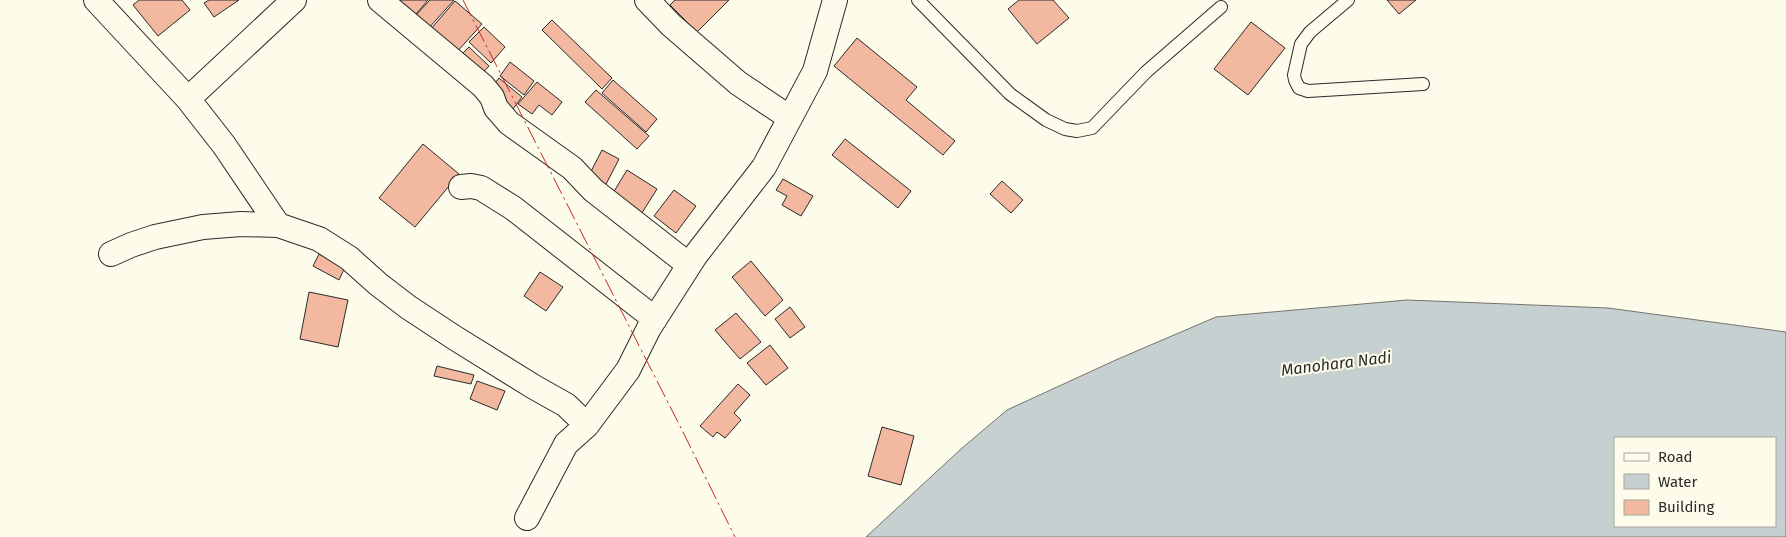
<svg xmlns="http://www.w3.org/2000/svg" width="1786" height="537" viewBox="0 0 1786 537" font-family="'Fira Sans',sans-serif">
<rect width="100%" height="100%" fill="#fdfbea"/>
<path fill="#c7d0d0" stroke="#74746e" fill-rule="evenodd" d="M 1407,300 L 1608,308 L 1786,332 L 1786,537 L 866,537 L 961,449 L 1007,410 L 1118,359 L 1216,317 ZM 1615,438 L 1775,438 L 1775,526 L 1615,526 Z"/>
<path fill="#f2b8a0" stroke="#2b2b2b" d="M 139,0 L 182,0 L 190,10 L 158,36 L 133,5 Z
M 209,0 L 239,0 L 214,17 L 204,3 Z
M 389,0 L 428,0 L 411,20 Z
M 430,0 L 454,0 L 428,29 L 415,16 Z
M 675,0 L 729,0 L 697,32 L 670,5 Z
M 1019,0 L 1053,0 L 1069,18 L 1037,44 L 1008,9 Z
M 1387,0 L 1416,0 L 1399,14 Z
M 455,1 L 482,24 L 456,53 L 430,30 Z
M 552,20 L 612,78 L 602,89 L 542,30 Z
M 1251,22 L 1285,48 L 1248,95 L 1214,69 Z
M 484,27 L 505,47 L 491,63 L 469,42 Z
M 857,38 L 917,87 L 906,100 L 955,141 L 943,155 L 834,66 Z
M 469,47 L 489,66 L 478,78 L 458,58 Z
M 510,62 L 534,81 L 524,95 L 500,76 Z
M 499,78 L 522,97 L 513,109 L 490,89 Z
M 613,80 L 657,119 L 646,132 L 602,93 Z
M 537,82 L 562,102 L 552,115 L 539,105 L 532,114 L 518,104 Z
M 596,90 L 649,136 L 637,149 L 585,102 Z
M 845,139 L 911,191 L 898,208 L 832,155 Z
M 423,144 L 459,174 L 415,227 L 379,198 Z
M 602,150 L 619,159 L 603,190 L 586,181 Z
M 627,170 L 657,189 L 640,216 L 610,198 Z
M 783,179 L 813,196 L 801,216 L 782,205 L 787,196 L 776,190 Z
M 1002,181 L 1023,200 L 1011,213 L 990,194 Z
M 674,190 L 696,206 L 676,233 L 654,216 Z
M 319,254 L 345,267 L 339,280 L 313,266 Z
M 751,261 L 783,300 L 765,316 L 732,277 Z
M 540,272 L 563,287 L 546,311 L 524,296 Z
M 309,292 L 348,300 L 338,347 L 300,339 Z
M 790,307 L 805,327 L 790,338 L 775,319 Z
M 736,313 L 761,342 L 740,359 L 715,330 Z
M 770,345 L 788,368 L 766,385 L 747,363 Z
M 437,366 L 474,375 L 471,384 L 434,376 Z
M 477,381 L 505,391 L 497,410 L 470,399 Z
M 738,384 L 750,395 L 734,413 L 741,420 L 725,438 L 717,432 L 713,437 L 700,426 Z
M 882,427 L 914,436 L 901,485 L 868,476 Z"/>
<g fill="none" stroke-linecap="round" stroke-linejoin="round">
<g stroke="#2b2b2b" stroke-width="14">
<path id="service" d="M 918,0 L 1010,94 L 1046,120 L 1065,129 L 1077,131 L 1092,128 L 1146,72 L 1221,7
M 1348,0 L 1310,32 L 1301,44 L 1294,75 L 1295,80 L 1299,88 L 1308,91 L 1423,84"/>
</g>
<g stroke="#2b2b2b" stroke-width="26">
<path id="minor" d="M 96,0 L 188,99 L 224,145 L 278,225
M 380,0 L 483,86 L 492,97 L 496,108 L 509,123 L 572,168 L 593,190 L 689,265
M 647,0 L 671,25 L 738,83 L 790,118
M 188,99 L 294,0
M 461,187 L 471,186 L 481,188 L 513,208 L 655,319
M 111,254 L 131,245 L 155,237 L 203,227 L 241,224 L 278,225 L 319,239 L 349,258 L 378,284 L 408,307 L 455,338 L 534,387 L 566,405 L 587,425
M 527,518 L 566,444 L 587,425 L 628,370 L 649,328 L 695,256 L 764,167 L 815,71 L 835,0"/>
</g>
<use href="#service" stroke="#fdfbea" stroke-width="12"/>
<use href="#minor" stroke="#fdfbea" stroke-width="24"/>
<path stroke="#c62828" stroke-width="1" stroke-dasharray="18 4 2.5 4" stroke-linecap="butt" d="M 463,0 L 682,430 L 735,537"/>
</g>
<g text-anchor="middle" stroke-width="4" stroke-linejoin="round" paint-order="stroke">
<g font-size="16" font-style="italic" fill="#2b2b2b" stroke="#fdfbea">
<text transform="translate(1336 363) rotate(-7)" y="6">Manohara Nadi</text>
</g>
</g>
<rect x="1614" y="437" width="162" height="90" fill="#fdfbea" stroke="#a9a89e"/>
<rect x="1624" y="453" width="25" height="8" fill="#fdfbea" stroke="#a9a89e"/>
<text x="1658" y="462" font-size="15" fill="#2b2b2b">Road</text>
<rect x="1624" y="474" width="25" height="15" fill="#c7d0d0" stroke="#a9a89e"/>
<text x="1658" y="487" font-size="15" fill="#2b2b2b">Water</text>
<rect x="1624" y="500" width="25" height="15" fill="#f2b8a0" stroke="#a9a89e"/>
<text x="1658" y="512" font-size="15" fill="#2b2b2b">Building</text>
</svg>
